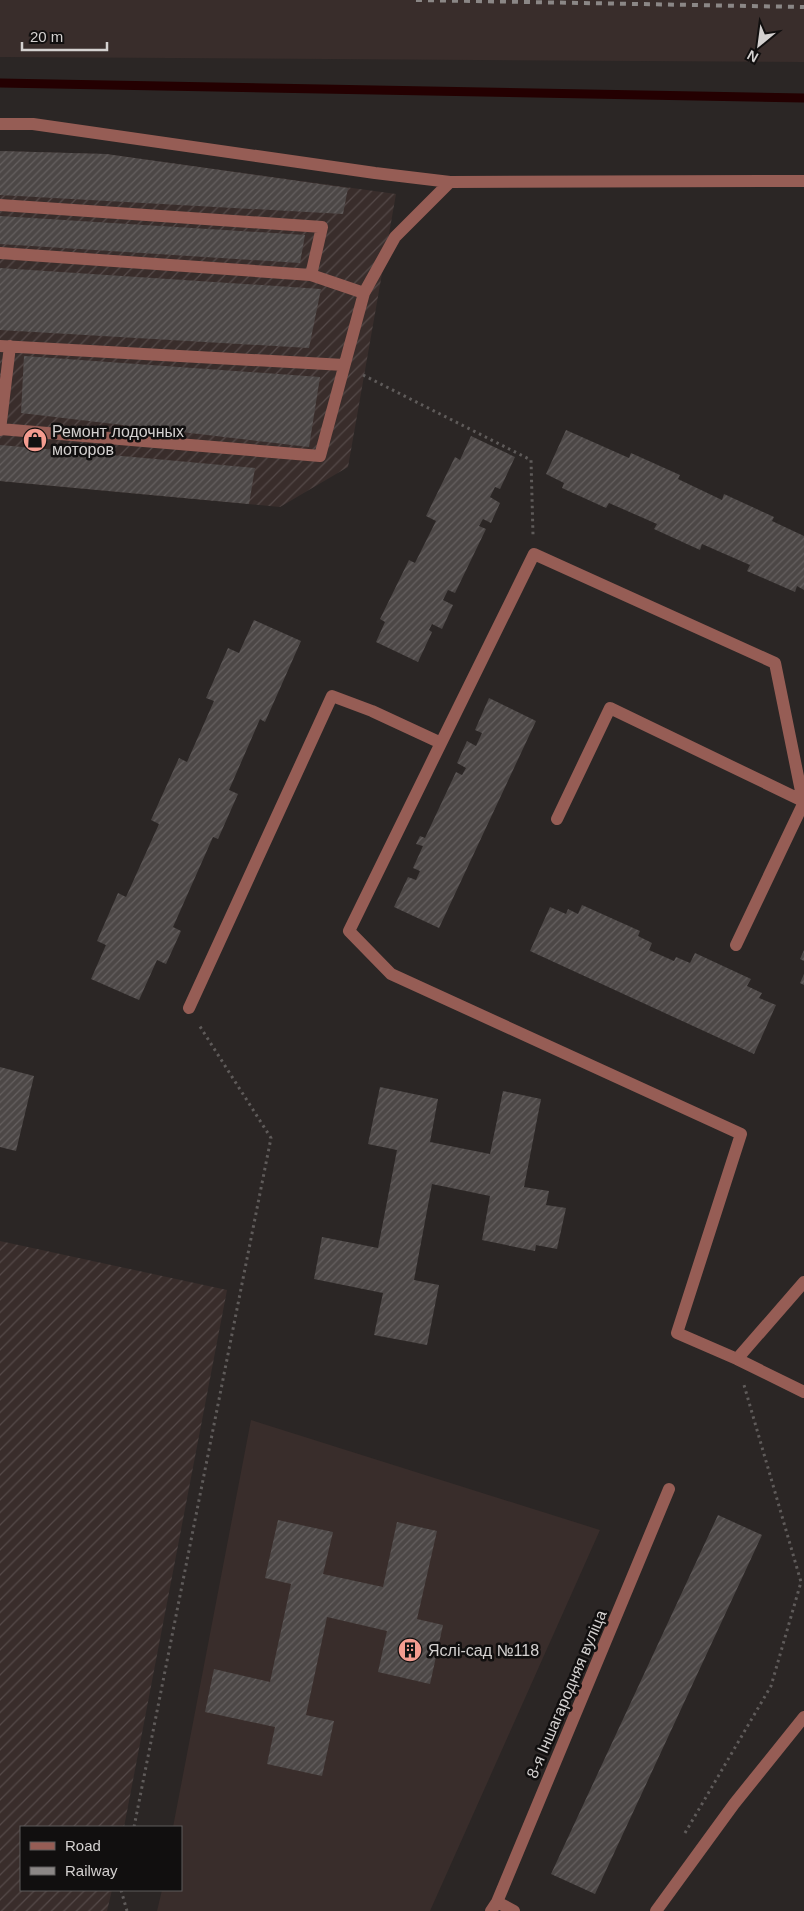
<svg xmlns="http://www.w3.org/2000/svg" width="804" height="1911" viewBox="0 0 804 1911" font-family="Arial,sans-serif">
<defs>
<pattern id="industrial-furrows" width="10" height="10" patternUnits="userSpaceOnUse" patternTransform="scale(1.25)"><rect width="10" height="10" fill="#392d2b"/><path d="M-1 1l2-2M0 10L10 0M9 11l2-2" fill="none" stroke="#554a49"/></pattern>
<pattern id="building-hatch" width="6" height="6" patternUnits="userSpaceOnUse" patternTransform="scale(1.25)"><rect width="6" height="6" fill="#4c4746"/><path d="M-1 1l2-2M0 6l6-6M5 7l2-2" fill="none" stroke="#656060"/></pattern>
</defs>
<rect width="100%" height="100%" fill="#2b2625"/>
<path fill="#392d2b" d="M 0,0 L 804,0 L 804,62 L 0,57 Z
M 251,1420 L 600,1530 L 430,1911 L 157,1911 L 162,1890 L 181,1890 L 181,1827 L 173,1827 Z"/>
<path fill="url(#industrial-furrows)" d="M 0,151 L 106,154 L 396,194 L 348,467 L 280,507 L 0,481 Z
M 0,1241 L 227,1290 L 124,1827 L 21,1827 L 21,1890 L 112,1890 L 107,1911 L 0,1911 Z"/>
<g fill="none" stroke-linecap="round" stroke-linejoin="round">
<path stroke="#240001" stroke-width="9" d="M 0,83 L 804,98"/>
</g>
<path fill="url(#building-hatch)" d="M 0,151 L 106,154 L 348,188 L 343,214 L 0,195 Z
M 0,216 L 305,235 L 300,263 L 0,244 Z
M 0,268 L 321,289 L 309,348 L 0,330 Z
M 24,356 L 320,377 L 309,447 L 21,413 Z
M 566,430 L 629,458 L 631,453 L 680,475 L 678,479 L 722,500 L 724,494 L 774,517 L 772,521 L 804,536 L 804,590 L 797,586 L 795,592 L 747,571 L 750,565 L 702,544 L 700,550 L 654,529 L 657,524 L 609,503 L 606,508 L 562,488 L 564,483 L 546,474 Z
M 471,436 L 515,457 L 500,489 L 495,487 L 490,497 L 500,503 L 491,523 L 483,519 L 479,526 L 486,529 L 455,593 L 448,590 L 443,600 L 453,605 L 442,629 L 432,624 L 429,630 L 432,632 L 418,662 L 376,642 L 385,622 L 380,619 L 409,560 L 415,563 L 436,521 L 426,516 L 455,457 L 460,460 Z
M 0,445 L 255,468 L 249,504 L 0,481 Z
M 254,620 L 301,641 L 265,722 L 260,719 L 229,790 L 238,794 L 218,839 L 213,837 L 173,927 L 181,931 L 166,964 L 157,960 L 139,1000 L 91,979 L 106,945 L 97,941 L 118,893 L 126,897 L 159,824 L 151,820 L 179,758 L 187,762 L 214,701 L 206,698 L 228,648 L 239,653 Z
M 489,698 L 536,721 L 439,928 L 394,907 L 408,877 L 416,880 L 420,871 L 413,868 L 423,846 L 416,844 L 420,836 L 425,838 L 456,772 L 462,775 L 466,768 L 457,763 L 467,741 L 476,746 L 482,733 L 475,730 Z
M 582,905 L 640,931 L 638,936 L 652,943 L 649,950 L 674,961 L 676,957 L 690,963 L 695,953 L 751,979 L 747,986 L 762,993 L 759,998 L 776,1005 L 754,1054 L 530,951 L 550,907 L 566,914 L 568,909 L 578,914 Z
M 804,950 L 804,961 L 800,959 Z
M 804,974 L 804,985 L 800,983 Z
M 0,1067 L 34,1076 L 16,1151 L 0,1147 Z
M 380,1087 L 438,1099 L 430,1142 L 490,1154 L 503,1091 L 541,1099 L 524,1187 L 549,1191 L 546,1205 L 566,1208 L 557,1249 L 536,1245 L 535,1251 L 482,1240 L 490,1196 L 432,1184 L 414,1280 L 439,1285 L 427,1345 L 374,1335 L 383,1293 L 314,1279 L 322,1237 L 378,1248 L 397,1150 L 368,1144 Z
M 718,1515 L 762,1535 L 595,1894 L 551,1874 Z
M 278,1520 L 333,1532 L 323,1574 L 383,1587 L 397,1522 L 437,1531 L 417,1619 L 443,1625 L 430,1684 L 378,1672 L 387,1631 L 327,1617 L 306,1715 L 334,1721 L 322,1776 L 267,1764 L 275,1727 L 205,1712 L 214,1669 L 270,1682 L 291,1584 L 265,1578 Z"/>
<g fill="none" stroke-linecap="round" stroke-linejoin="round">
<path stroke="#5f5b5a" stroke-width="3" stroke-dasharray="2.5 4" stroke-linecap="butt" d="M 363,375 L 531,460 L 533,535
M 134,1827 L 271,1138 L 199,1025
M 685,1833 L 771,1686 L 801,1582 L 744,1385
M 121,1890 L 127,1911"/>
<path stroke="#965d55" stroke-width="12" d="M 0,124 L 33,124 L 375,173 L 450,182
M 0,205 L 322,227 L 311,275
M 0,253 L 311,275 L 364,293
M 0,346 L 344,365
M 0,429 L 320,456 L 364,293 L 395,237 L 450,182 L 804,181
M 0,430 L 10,346
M 441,743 L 349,931 L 391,974 L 741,1134 L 677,1333 L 737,1359 L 804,1392
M 557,819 L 610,708 L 803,801
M 736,945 L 804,802
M 189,1008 L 332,696 L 372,711 L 441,743 L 534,554 L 775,663 L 803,801
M 737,1359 L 804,1282
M 497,1902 L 514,1911
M 491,1911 L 497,1902 L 669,1489
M 656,1911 L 734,1804 L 804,1717"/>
<path stroke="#8b8786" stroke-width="4" stroke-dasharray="6 6" stroke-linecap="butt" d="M 416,0 L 804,7"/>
</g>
<defs>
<g id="shop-disc" transform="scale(1.25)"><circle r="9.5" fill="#f59c90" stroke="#110f0f"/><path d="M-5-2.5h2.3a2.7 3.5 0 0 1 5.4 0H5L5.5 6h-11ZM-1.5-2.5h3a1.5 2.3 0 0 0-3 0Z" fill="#111"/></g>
<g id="building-disc" transform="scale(1.25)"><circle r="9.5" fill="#f59c90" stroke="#110f0f"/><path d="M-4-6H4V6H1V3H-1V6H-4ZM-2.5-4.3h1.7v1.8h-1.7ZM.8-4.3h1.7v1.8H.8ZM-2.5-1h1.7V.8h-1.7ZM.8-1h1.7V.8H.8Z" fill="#111"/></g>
</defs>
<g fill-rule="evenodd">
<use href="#shop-disc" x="35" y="440"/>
<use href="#building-disc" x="410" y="1650"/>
</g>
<g text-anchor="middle" stroke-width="5" stroke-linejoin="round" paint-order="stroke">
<g font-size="16" fill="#d4d1d0" stroke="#110f0f" text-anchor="start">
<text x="52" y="437">Ремонт лодочных<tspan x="52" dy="18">моторов</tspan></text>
<text x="428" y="1656">Яслі-сад №118</text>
</g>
<g font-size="16" fill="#d4d1d0" stroke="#110f0f">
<text transform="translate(566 1694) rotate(-67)" y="6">8-я Іншагародняя вуліца</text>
</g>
</g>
<rect x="20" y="1826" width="162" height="65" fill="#110f0f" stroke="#5f5d5c"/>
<rect x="30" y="1842" width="25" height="8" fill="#965d55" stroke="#5f5d5c"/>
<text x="65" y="1851" font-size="15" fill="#d4d1d0">Road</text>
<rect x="30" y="1867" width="25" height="8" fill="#8b8786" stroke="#5f5d5c"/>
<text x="65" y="1876" font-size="15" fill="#d4d1d0">Railway</text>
<g transform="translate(759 45) rotate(209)" stroke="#110f0f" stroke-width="4" paint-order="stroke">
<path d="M0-4L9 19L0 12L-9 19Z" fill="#d4d1d0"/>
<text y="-8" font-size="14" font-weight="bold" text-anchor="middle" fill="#d4d1d0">N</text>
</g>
<path d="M22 42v8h85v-8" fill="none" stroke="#d4d1d0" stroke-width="2.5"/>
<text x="30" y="42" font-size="15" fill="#d4d1d0" stroke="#110f0f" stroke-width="4" paint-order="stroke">20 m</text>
</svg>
